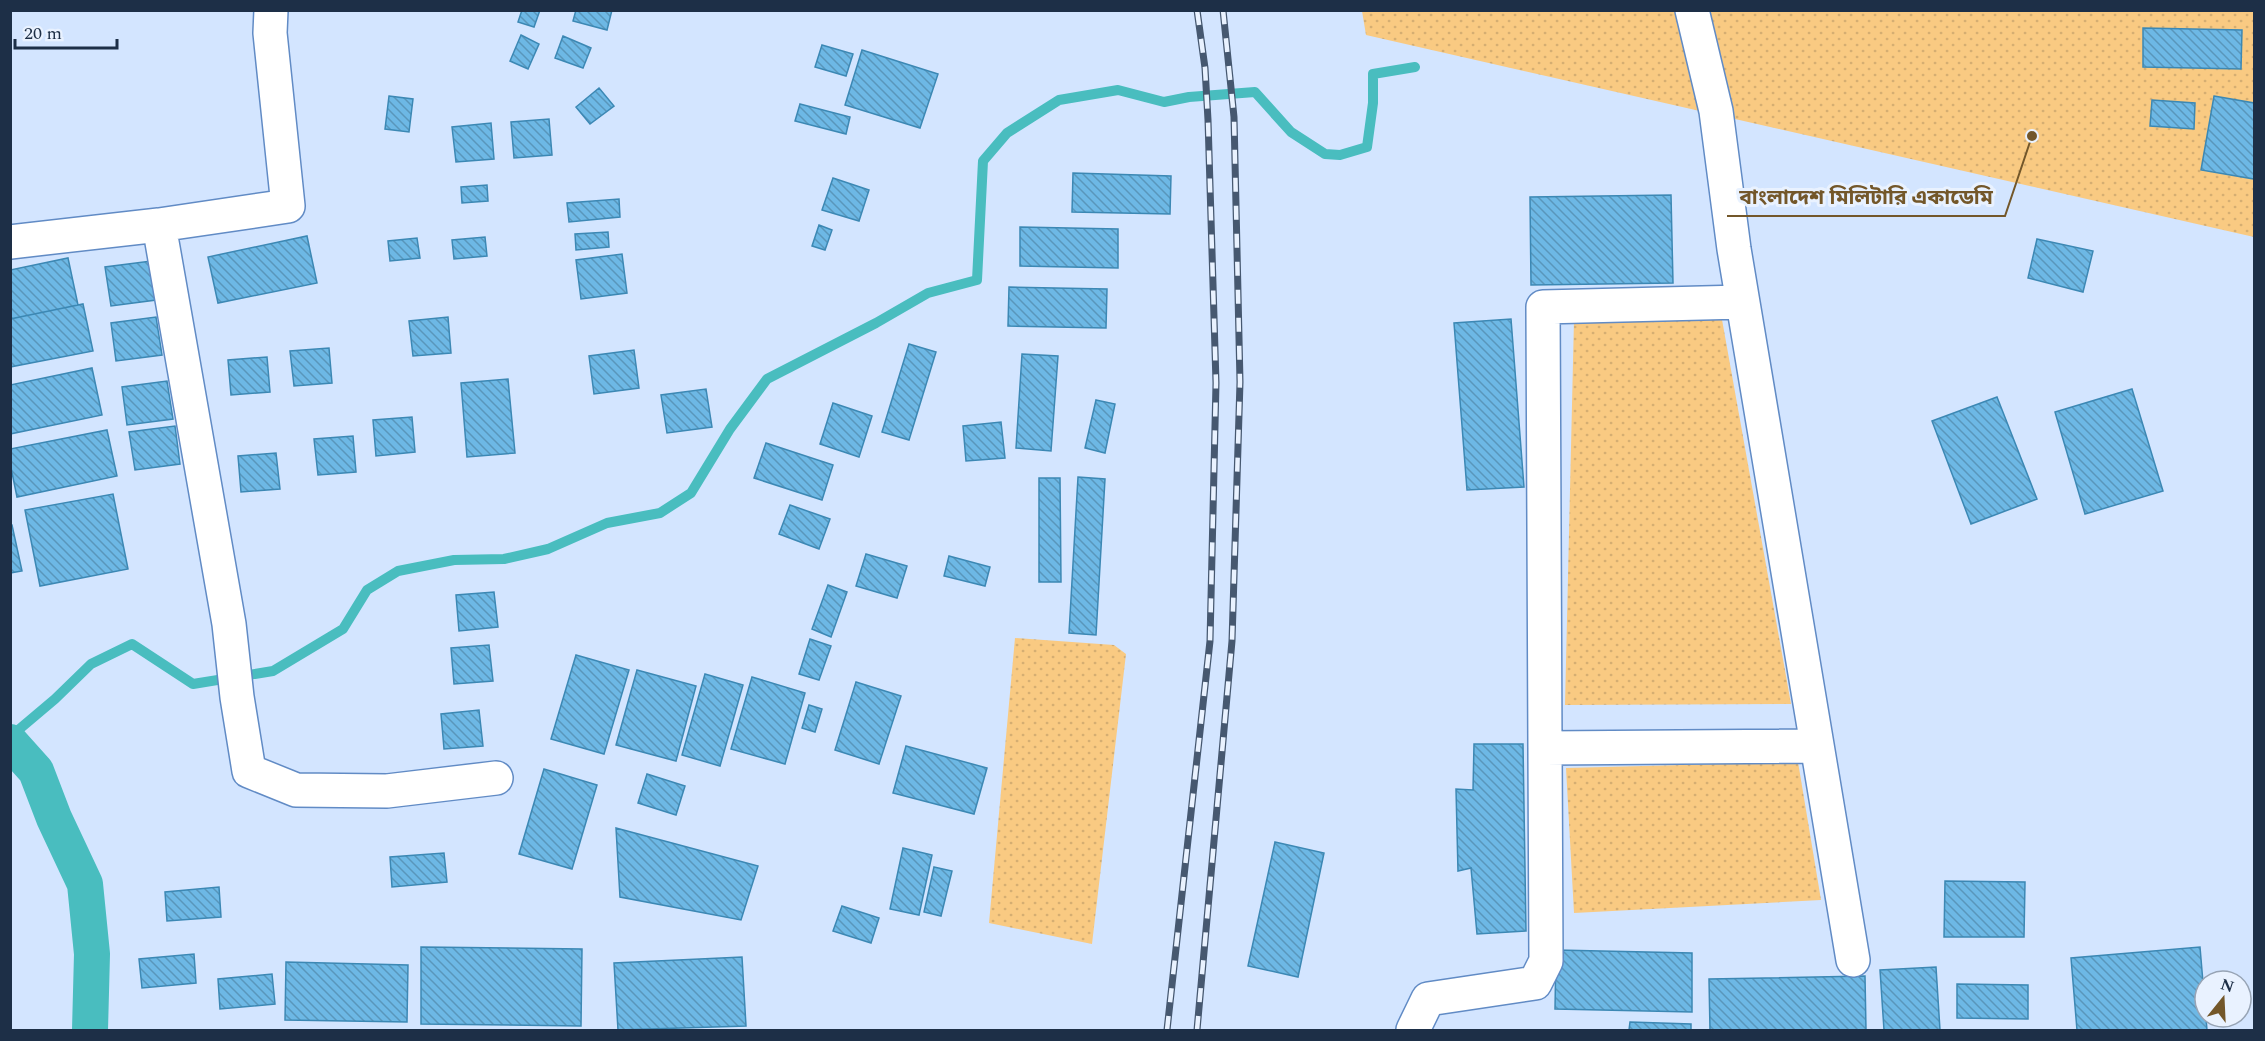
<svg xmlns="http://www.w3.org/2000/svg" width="2265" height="1041" viewBox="0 0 2265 1041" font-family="Spectral,'Noto Sans Bengali',serif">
<defs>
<pattern id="grass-dots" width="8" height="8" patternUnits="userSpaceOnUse" patternTransform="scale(1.5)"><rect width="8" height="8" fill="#f9ca82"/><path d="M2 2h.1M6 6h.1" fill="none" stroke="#d5ae72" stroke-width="1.8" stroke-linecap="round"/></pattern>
<pattern id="building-back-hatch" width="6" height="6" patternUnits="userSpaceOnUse" patternTransform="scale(1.5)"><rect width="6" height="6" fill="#6db8e5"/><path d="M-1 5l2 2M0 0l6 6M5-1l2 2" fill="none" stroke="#5996bb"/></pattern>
</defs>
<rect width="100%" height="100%" fill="#d3e5ff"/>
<path fill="url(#grass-dots)" d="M 1362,11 L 2254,11 L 2254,237 L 1366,35 Z
M 1721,314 L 1791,704 L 1565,705 L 1574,319 Z
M 1015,638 L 1114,645 L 1126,654 L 1092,944 L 989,923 Z
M 1798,762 L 1821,900 L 1574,913 L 1566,768 Z"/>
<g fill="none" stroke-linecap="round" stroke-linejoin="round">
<path stroke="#49bdbf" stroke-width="10" d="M 10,737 L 55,699 L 91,664 L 132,644 L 193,684 L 273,671 L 343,629 L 367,590 L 398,571 L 454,560 L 504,559 L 548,549 L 607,523 L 660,513 L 691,493 L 730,429 L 767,379 L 876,323 L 928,293 L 977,280 L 983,161 L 1007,133 L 1059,100 L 1118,90 L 1164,102 L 1189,97 L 1255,92 L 1291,132 L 1325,154 L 1340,155 L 1367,147 L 1373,103 L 1373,74 L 1415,67"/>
<path stroke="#49bdbf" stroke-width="36" d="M 10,742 L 36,771 L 54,818 L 85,884 L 92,954 L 90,1030"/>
</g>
<path fill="url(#building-back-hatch)" stroke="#3c88b4" stroke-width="1.5" d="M 522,10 L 540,10 L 534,27 L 518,22 Z
M 576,10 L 612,10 L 607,30 L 573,21 Z
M 2143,28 L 2242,30 L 2241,69 L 2143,67 Z
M 521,35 L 539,44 L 528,69 L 510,61 Z
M 563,36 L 591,48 L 583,68 L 555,58 Z
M 822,45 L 853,54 L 846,76 L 815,67 Z
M 862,50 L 938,74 L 920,128 L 845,105 Z
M 599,88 L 614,106 L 590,124 L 576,107 Z
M 389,96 L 413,99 L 409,132 L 385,129 Z
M 2214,96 L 2254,103 L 2254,179 L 2201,170 Z
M 2152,100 L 2195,103 L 2194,129 L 2150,126 Z
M 800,104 L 850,117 L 846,134 L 795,121 Z
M 549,119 L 552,155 L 514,158 L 511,122 Z
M 491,123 L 494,159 L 456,162 L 452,127 Z
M 1073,173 L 1171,176 L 1170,214 L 1072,212 Z
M 833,178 L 869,190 L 859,221 L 822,210 Z
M 487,185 L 488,201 L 462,203 L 461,187 Z
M 1671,195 L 1673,283 L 1531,285 L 1530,197 Z
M 619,199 L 620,217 L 569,222 L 567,203 Z
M 819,225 L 832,230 L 825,250 L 812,246 Z
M 1020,227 L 1118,229 L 1118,268 L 1020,266 Z
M 608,232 L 609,247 L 576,250 L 575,234 Z
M 307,236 L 317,283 L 218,303 L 208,257 Z
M 485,237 L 487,256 L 454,259 L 452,240 Z
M 417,238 L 420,258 L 390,261 L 388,241 Z
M 2037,239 L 2093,251 L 2083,292 L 2028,278 Z
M 622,254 L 627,293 L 581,299 L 576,260 Z
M 68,258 L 78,305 L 10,319 L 10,270 Z
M 151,261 L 156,300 L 111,306 L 105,267 Z
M 1009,287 L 1107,289 L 1106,328 L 1008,326 Z
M 83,304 L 93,351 L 10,367 L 10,319 Z
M 156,317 L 162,355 L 116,361 L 111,323 Z
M 448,317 L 451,353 L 413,356 L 409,321 Z
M 1511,319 L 1524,487 L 1467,490 L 1454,323 Z
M 909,344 L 936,352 L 909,440 L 882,432 Z
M 329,348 L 332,383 L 294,386 L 290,351 Z
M 634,350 L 639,388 L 594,394 L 589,356 Z
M 1022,354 L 1058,356 L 1051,451 L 1016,448 Z
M 267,357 L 270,392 L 231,395 L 228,360 Z
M 92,368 L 102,415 L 10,434 L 10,385 Z
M 508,379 L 515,453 L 467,457 L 461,383 Z
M 167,381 L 173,419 L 127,425 L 122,387 Z
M 706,389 L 712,427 L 667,433 L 661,395 Z
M 2132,389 L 2163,491 L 2085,514 L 2055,412 Z
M 1997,397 L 2037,499 L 1971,524 L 1932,421 Z
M 1096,400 L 1115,404 L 1105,453 L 1085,448 Z
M 833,403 L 872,416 L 859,457 L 820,444 Z
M 412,417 L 415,452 L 376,456 L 373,420 Z
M 1001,422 L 1005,458 L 966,461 L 963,426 Z
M 175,426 L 180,464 L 135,470 L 129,432 Z
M 107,430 L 117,476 L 17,497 L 10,463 L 10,449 Z
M 353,436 L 356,472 L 318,475 L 314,439 Z
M 766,443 L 833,465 L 822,500 L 754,478 Z
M 276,453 L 280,489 L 241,492 L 238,456 Z
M 1078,477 L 1105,479 L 1096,635 L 1069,633 Z
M 1039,478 L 1060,478 L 1061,582 L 1039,582 Z
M 113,494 L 128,569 L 40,586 L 25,510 Z
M 790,505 L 830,519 L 819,549 L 779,534 Z
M 10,525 L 12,525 L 22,571 L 10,573 Z
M 866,554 L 907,566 L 897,598 L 856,586 Z
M 949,556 L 990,567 L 985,586 L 944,576 Z
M 828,585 L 847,592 L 831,637 L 812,629 Z
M 494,592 L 498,627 L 459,631 L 456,595 Z
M 810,639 L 831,646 L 819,680 L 799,674 Z
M 489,645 L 493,681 L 454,684 L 451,648 Z
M 576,655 L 629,670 L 604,754 L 551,739 Z
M 637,670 L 696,686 L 676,761 L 616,745 Z
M 705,674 L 743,685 L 720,766 L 682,755 Z
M 752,677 L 805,693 L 785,764 L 731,749 Z
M 856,682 L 901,696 L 879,764 L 835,750 Z
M 809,705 L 822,709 L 815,732 L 802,728 Z
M 479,710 L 483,746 L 444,749 L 441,714 Z
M 1474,744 L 1523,744 L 1526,931 L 1477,934 L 1471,868 L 1458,871 L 1456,789 L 1473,790 Z
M 906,746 L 987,768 L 974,814 L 893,793 Z
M 544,769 L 597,785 L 572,869 L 519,854 Z
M 647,774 L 685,786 L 676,815 L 638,803 Z
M 616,828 L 758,866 L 741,920 L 620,897 Z
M 1275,842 L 1324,853 L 1298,977 L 1248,966 Z
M 903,848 L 932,855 L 919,915 L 890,909 Z
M 444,853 L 447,882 L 392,887 L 390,857 Z
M 934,867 L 952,871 L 941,916 L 924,912 Z
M 1945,881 L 2025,882 L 2024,937 L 1944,937 Z
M 219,887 L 221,917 L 167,921 L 165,892 Z
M 842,906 L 879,918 L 871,943 L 833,931 Z
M 421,947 L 582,949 L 581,1026 L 421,1024 Z
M 2200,947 L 2207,1030 L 2077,1030 L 2071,958 Z
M 1556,950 L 1692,953 L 1692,1012 L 1555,1009 Z
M 194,954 L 196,983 L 142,988 L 139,959 Z
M 742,957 L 746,1026 L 618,1030 L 614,963 Z
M 286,962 L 408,965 L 407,1022 L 285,1020 Z
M 1936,967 L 1940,1030 L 1884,1030 L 1880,970 Z
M 272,974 L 275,1004 L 220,1009 L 218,979 Z
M 1865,976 L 1866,1030 L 1710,1030 L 1709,979 Z
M 1957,984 L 2028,985 L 2028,1019 L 1957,1018 Z
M 1630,1022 L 1691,1024 L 1691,1030 L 1629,1030 Z"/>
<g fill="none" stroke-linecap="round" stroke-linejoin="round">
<g stroke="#618bc5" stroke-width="36">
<path id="minor" d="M 1692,10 L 1716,111 L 1734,249 L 1853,960
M 159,225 L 229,624 L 237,697 L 249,771 L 296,790 L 387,791 L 496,778
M 10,242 L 159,225 L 288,206 L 270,33 L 271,10
M 1545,748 L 1543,307 L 1742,302
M 1413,1030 L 1428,999 L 1535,983 L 1546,961 L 1545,748 L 1817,746"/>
</g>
<use href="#minor" stroke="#fff" stroke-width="33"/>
<g stroke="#465870" stroke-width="7">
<path id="rail" d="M 1167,1030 L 1210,641 L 1216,383 L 1208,120 L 1205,68 L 1197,10
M 1197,1030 L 1232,641 L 1240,382 L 1234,117 L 1223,10"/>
</g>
<use href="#rail" stroke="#e9f2ff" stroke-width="4.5" stroke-dasharray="14" stroke-linecap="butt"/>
</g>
<path fill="none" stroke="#73572a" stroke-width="2" d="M2032 136L2005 216H1727"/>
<circle fill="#73572a" stroke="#e9f2ff" stroke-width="2" cx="2032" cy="136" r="6"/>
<g font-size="21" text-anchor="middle" font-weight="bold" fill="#73572a" stroke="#e9f2ff" stroke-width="6" stroke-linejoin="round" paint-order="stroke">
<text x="1866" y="204">বাংলাদেশ মিলিটারি একাডেমি</text>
</g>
<rect width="2265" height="1041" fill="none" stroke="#1d2f47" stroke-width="24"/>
<g transform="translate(2223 999) rotate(18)"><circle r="28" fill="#e9f2ff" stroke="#97a4b5" stroke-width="1.5"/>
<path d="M0-4.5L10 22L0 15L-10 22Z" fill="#73572a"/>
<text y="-9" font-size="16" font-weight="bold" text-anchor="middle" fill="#1d2f47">N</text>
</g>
<path d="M15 39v9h102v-9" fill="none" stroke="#1d2f47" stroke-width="3"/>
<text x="24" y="39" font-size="18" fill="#1d2f47" stroke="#e9f2ff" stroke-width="4.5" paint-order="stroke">20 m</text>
</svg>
